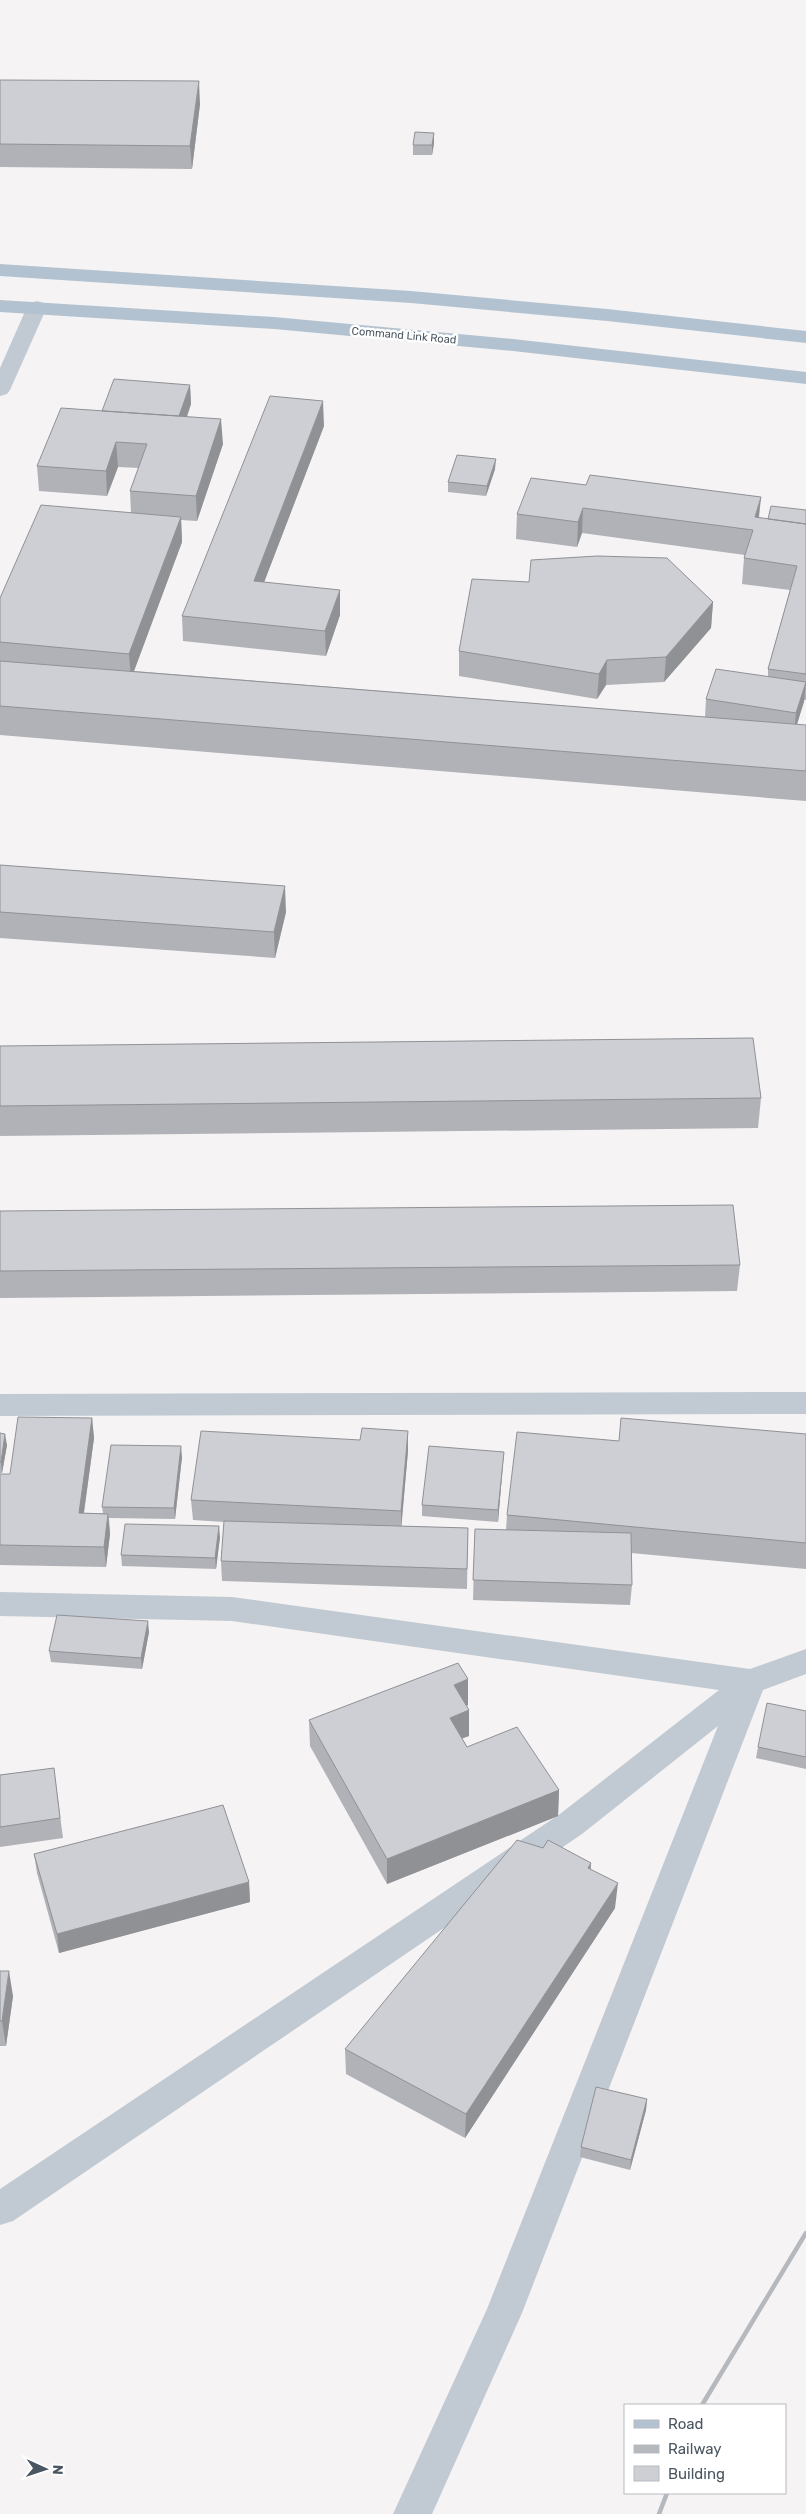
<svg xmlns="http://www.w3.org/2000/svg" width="806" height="2514" viewBox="0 0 806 2514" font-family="Rubik,sans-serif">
<rect width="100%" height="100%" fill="#f5f3f3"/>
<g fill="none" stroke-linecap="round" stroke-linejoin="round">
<path fill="#c1cad2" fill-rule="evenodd" d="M 37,301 L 44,303 L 47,307 L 10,390 L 7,394 L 0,396 L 0,368 L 27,307 L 30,303 Z
M 806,1392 L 806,1414 L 0,1416 L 0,1394 Z
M 0,1592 L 232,1597 L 750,1669 L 806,1649 L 806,1674 L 763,1690 L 522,2313 L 432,2514 L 393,2514 L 487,2309 L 718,1726 L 582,1834 L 13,2221 L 0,2225 L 0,2189 L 560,1814 L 719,1690 L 232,1621 L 0,1616 Z"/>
<path fill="#b3c2d1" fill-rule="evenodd" d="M 0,264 L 411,291 L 607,309 L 806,331 L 806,343 L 607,321 L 411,303 L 0,276 Z
M 0,300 L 274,317 L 513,339 L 806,372 L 806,384 L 513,351 L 274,329 L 0,312 Z"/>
<path stroke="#b5b8bd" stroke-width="4.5" d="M 702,2405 L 806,2233
M 659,2514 L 667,2493"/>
</g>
<path fill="#b0b2b7" d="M 0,80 L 200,104 L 192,169 L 0,167 Z
M 434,133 L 434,143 L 432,155 L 413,155 L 413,145 Z
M 190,385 L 191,404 L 187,417 L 223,444 L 197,521 L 181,520 L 182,542 L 134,671 L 705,717 L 706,699 L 768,677 L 768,669 L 790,590 L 742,584 L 744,558 L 745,555 L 582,533 L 577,547 L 516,539 L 517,514 L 586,485 L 761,497 L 759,518 L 768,519 L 806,510 L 806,700 L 804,700 L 797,725 L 806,725 L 806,801 L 0,735 L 0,598 L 131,513 L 130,491 L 139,468 L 118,467 L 107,496 L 39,491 L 37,466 L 102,411 Z
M 324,426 L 264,582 L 340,615 L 326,656 L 183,641 L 182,616 Z
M 495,469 L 486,496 L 448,492 L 448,482 Z
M 713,602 L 711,628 L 664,682 L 606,685 L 597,699 L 459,676 L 459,651 Z
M 0,865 L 286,912 L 275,958 L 0,938 Z
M 0,1046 L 761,1098 L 758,1128 L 0,1136 Z
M 0,1211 L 740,1265 L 737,1291 L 0,1298 Z
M 92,1418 L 94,1438 L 84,1513 L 103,1513 L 102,1507 L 182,1457 L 175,1519 L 109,1518 L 110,1534 L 106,1567 L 0,1565 L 0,1474 L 10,1474 Z
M 408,1431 L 408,1451 L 401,1526 L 468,1528 L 467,1589 L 222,1581 L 221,1561 L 224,1522 L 193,1520 L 191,1500 L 360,1440 Z
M 0,1433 L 7,1445 L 2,1473 L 0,1473 Z
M 806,1434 L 806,1569 L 631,1553 L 632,1585 L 630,1605 L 473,1600 L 475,1529 L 506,1530 L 507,1515 L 619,1441 Z
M 504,1452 L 498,1522 L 422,1516 L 422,1505 Z
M 220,1537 L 216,1569 L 122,1566 L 121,1555 Z
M 149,1632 L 142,1669 L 51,1662 L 49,1651 Z
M 468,1705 L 467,1706 L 469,1736 L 462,1738 L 467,1747 L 559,1790 L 558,1816 L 387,1884 L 310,1746 L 309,1720 Z
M 806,1711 L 806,1769 L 756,1758 L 758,1747 Z
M 54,1768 L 63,1838 L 0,1847 L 0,1775 Z
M 34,1854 L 249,1882 L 250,1902 L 59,1953 L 37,1873 Z
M 591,1870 L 615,1908 L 465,2138 L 346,2074 L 345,2049 Z
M 0,1971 L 13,1996 L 6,2046 L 0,2046 Z
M 647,2099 L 646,2110 L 630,2170 L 580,2157 L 581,2147 Z"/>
<path fill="#909195" d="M 199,81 L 200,104 L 192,169 L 190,146 Z
M 434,133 L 434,143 L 432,155 L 432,145 Z
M 190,385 L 191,404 L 180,436 L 179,417 Z
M 323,401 L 324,426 L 255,606 L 254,581 Z
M 221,419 L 223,444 L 197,521 L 196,496 Z
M 116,442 L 118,467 L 107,496 L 106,471 Z
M 496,459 L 495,469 L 486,496 L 487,486 Z
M 761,497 L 758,522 L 755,517 Z
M 583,508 L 582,533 L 577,547 L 578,522 Z
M 181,517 L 182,542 L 131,679 L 129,654 Z
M 340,590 L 340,615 L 326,656 L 325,631 Z
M 713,602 L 711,628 L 664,682 L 666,657 Z
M 607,660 L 606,685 L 597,699 L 599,674 Z
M 806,682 L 804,702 L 794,733 L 796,713 Z
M 285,886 L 286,912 L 275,958 L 274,932 Z
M 92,1418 L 94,1438 L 81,1533 L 79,1513 Z
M 408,1431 L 408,1451 L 401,1531 L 401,1511 Z
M 5,1434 L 7,1445 L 2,1473 L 1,1462 Z
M 181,1446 L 182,1457 L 175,1519 L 174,1508 Z
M 504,1452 L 503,1463 L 498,1522 L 498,1510 Z
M 108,1514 L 110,1534 L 106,1567 L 104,1547 Z
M 219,1526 L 220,1537 L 216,1569 L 215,1558 Z
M 148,1621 L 149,1632 L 142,1669 L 141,1658 Z
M 468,1679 L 468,1705 L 454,1711 L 454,1685 Z
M 469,1710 L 469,1736 L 450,1743 L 450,1718 Z
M 559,1790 L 558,1816 L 387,1884 L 387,1859 Z
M 591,1863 L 590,1888 L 588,1868 Z
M 249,1882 L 250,1902 L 59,1953 L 57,1934 Z
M 618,1883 L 615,1908 L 465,2138 L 466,2114 Z
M 9,1971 L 13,1996 L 6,2046 L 2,2021 Z
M 647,2099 L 646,2110 L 630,2170 L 631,2160 Z"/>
<path fill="#cdcfd5" stroke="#909195" d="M 0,80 L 199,81 L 190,146 L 0,144 Z
M 415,132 L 434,133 L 432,145 L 413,145 Z
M 114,379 L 190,385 L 179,416 L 102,411 Z
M 270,396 L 323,401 L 254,581 L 340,590 L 325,631 L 182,616 Z
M 61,408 L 221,419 L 196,496 L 130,491 L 147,444 L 116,442 L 106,471 L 37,466 Z
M 457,455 L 496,459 L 487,486 L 448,482 Z
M 590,475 L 761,497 L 755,517 L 806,524 L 806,674 L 768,669 L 797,566 L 744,558 L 753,530 L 583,508 L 578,522 L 517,514 L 531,478 L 586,485 Z
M 41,505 L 181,517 L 129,654 L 0,642 L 0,598 Z
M 771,506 L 806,510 L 806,524 L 768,519 Z
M 597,556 L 667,558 L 713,602 L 666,657 L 607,660 L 599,674 L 459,651 L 472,579 L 529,582 L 531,560 Z
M 0,661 L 806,725 L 806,771 L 0,706 Z
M 716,669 L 806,682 L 796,713 L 706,699 Z
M 0,865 L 285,886 L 274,932 L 0,912 Z
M 753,1038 L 761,1098 L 0,1106 L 0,1046 Z
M 733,1205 L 740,1265 L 0,1271 L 0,1211 Z
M 18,1417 L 92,1418 L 79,1513 L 108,1514 L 104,1547 L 0,1545 L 0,1474 L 10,1474 Z
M 621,1418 L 806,1434 L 806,1543 L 507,1515 L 517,1432 L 619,1441 Z
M 362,1428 L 408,1431 L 401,1511 L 191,1500 L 201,1431 L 360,1440 Z
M 0,1433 L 5,1434 L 1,1462 L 0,1462 Z
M 111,1445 L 181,1446 L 174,1508 L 102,1507 Z
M 429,1446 L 504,1452 L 498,1510 L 422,1505 Z
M 224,1521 L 468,1528 L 467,1569 L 221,1561 Z
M 125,1524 L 219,1526 L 215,1558 L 121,1555 Z
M 475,1529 L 631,1533 L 632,1585 L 473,1580 Z
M 57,1615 L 148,1621 L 141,1658 L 49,1651 Z
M 458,1663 L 468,1679 L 454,1685 L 469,1710 L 450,1718 L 467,1747 L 517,1727 L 559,1790 L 387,1859 L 309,1720 Z
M 767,1703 L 806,1711 L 806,1757 L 758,1747 Z
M 54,1768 L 60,1818 L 0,1827 L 0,1775 Z
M 223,1805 L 249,1882 L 57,1934 L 34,1854 Z
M 517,1840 L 543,1848 L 548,1840 L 591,1863 L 588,1868 L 618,1883 L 466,2114 L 345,2049 Z
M 0,1971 L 9,1971 L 2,2021 L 0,2021 Z
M 596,2087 L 647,2099 L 631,2160 L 581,2147 Z"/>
<g text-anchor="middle" stroke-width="5" stroke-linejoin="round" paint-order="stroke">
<g font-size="11" fill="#4a5661" stroke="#fff">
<text transform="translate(404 335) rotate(5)" y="4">Command Link Road</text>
</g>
</g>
<rect x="624" y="2404" width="162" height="90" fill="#ffffff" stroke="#b7bbc0"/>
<rect x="634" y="2420" width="25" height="8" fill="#b3c2d1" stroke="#b7bbc0"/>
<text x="668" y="2429" font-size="15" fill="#4a5661">Road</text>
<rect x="634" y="2445" width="25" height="8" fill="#b5b8bd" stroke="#b7bbc0"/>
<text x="668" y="2454" font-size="15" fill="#4a5661">Railway</text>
<rect x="634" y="2466" width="25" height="15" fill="#cdcfd5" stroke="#b7bbc0"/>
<text x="668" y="2479" font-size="15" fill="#4a5661">Building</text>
<g transform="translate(45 2469) rotate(93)" stroke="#ffffff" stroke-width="4" paint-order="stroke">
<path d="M0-4L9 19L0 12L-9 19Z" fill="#4a5661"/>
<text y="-8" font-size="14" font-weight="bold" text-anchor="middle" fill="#4a5661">N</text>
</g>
</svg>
